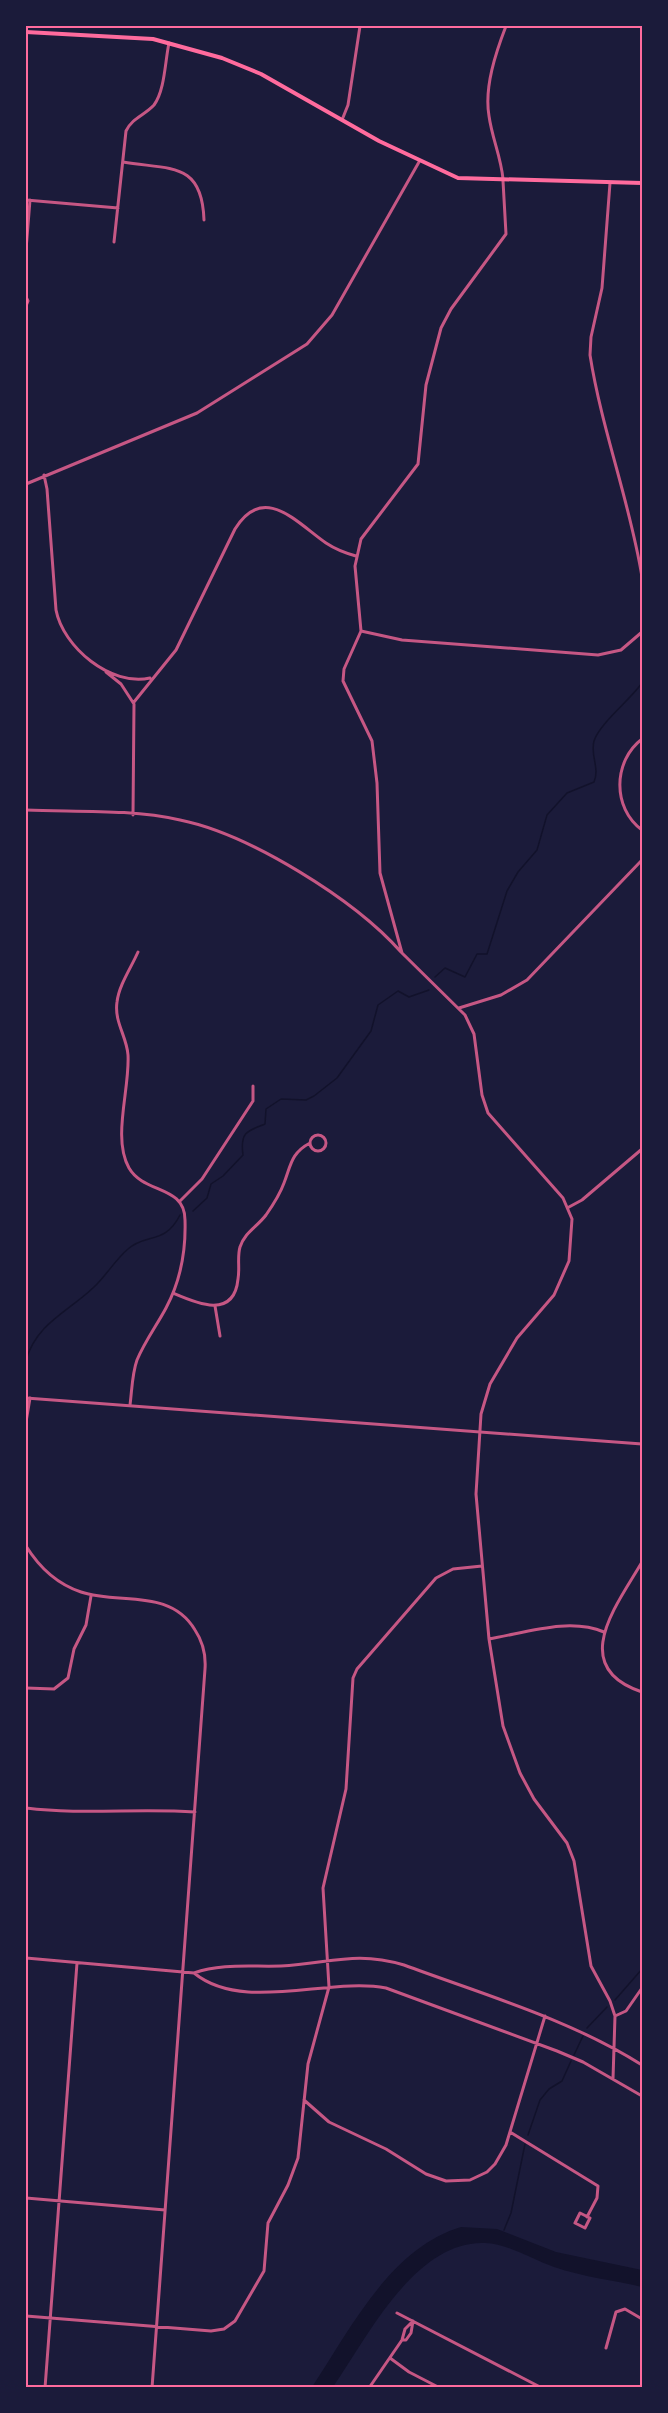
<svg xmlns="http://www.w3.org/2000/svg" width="668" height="2413" viewBox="0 0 668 2413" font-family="'Public Sans',sans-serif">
<rect width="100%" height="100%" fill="#1b1b3a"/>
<path fill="#12122b" d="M 461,2227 L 497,2229 L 556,2252 L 642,2270 L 642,2287 C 613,2280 583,2277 554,2267 C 531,2259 509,2244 485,2243 C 415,2240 367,2338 333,2387 L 312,2387 C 350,2330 390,2248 461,2227 Z"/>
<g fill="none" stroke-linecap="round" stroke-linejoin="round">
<path stroke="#12122b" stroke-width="1.5" d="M 435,977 L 445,968 L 465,977 L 477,954 L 487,954 L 507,891 L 518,872 L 537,850 L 547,815 L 567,793 L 594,782 C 600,768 590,755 594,741 C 599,724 631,699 642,683
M 193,1211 L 207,1198 L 211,1184 L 223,1176 L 243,1155 C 240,1133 246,1131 265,1124 L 266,1109 L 281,1099 L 306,1100 L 314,1096 L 337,1078 L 371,1031 L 378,1005 L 398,991 L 409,997 L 429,990
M 26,1360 C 37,1323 68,1312 94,1287 C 106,1276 115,1260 128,1249 C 146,1233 165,1245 180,1215
M 615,2000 L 642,1969
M 587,2028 L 607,2007
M 574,2055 L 583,2036
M 528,2135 L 540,2100 L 549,2089 L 562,2081 L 571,2061
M 504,2230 L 511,2213 L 525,2144"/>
<path stroke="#c65784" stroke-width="3" d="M 342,120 L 348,105 L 360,26
M 123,162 C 170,170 202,161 204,220
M 503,181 L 506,234 L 451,309 L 441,328 L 426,385 L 418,464 L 361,539 L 355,566 L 361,631 L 344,669 L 343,681 L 372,741 L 377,783 L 380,873 L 402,953 L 465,1015 L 474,1034 L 482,1095 L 488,1113 L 563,1198 L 572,1219 L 569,1261 L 554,1295 L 517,1338 L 490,1384 L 481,1414 L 476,1494 L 489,1639 L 503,1726 L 520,1773 L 534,1799 L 567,1843 L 574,1861 L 591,1966 L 610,2001 L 615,2016 L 613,2079
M 610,183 L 602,288 L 591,337 L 590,355 C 602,431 630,502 642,577
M 26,200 L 118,208
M 114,242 L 126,131 C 132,118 145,115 154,105 C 165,90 165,61 169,43
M 26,250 L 30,200
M 26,297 L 28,301 L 26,306
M 44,475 L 47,489 L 56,610 C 63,647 111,687 150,678
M 26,484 L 197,413 L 307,344 L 332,315 L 419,162
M 361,631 L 402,640 L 598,655 L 621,650 L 642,632
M 106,672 L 121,684 L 134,704 L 133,815
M 134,702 L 176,650 L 235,529 C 264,482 298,524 326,543 C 335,549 345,553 356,556
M 642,739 C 613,761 612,808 642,830
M 26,810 C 76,812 131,809 180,820 C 249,834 354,899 401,952
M 459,1008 L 501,995 L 527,980 L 642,860
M310 1143a8 8 0 1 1 16 0a8 8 0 1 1-16 0Z
M 180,1201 L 202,1179 L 253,1101 L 253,1086
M 569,1207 L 582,1200 L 642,1149
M 173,1293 C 196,1303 234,1320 238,1279 C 240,1268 237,1257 240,1247 C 245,1232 257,1227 266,1215 C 273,1205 280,1194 284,1183 C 291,1165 291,1153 310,1143
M 215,1306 L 220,1336
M 130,1405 C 132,1390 132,1374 137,1360 C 145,1341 157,1325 166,1308 C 181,1280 186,1251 185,1220 C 185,1185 144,1194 129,1168 C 112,1138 130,1089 128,1055 C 127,1037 114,1022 117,1002 C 119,985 131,968 138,952
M 26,1422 L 30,1398
M 26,1546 C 39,1567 57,1584 81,1592 C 120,1605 170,1588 195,1630 C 203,1642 206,1655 205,1669 L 152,2388
M 642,1562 C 617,1605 567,1667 642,1692
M 489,1639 C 525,1633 569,1617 604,1632
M 26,1688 L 54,1689 L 68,1678 L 74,1649 L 86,1625 L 91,1596
M 26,1808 C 82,1815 138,1808 195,1812
M 26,1958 L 194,1973 C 221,1963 252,1967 281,1966 C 328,1964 355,1950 404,1965 C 485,1995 569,2019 642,2065
M 194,1973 C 243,2013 328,1977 386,1988 L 557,2051 L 583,2062 L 642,2096
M 615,2016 L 626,2011 L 642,1988
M 304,2100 L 329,2122 L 386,2149 L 426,2174 L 446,2181 L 470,2180 L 487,2172 L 495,2164 L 506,2145 L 545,2016
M 510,2132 L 598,2186 L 597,2198 L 587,2217
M 26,2198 L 165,2210
M 580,2213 L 590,2218 L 585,2228 L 575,2223 Z
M 397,2313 L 542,2388
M 26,2316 L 211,2331 L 224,2329 L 235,2321 L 264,2271 L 268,2223 L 288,2185 L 298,2158 L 308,2064 L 329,1987 L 323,1888 L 346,1789 L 353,1678 L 357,1669 L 436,1578 L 453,1569 L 482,1566
M 402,2340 L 406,2340 L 411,2333 L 413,2321
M 606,2348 L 616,2312 L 625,2309 L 642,2319
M 390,2358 L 409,2372 L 440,2388
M 45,2388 L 77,1963
M 369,2388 L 402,2340 L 405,2329 L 413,2321"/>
<path stroke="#c65784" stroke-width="3" d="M 503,179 C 501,157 492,138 489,116 C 484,87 496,52 506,26
M 26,1398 L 642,1444"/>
<path stroke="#ff6b9d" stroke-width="4" d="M 26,32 L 153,39 L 222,58 L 261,74 L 379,141 L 458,178 L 642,183"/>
</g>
<rect width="668" height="2413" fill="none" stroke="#1b1b3a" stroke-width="54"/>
<rect x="27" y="27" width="614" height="2359" fill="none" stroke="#ff6b9d" stroke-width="2"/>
</svg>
